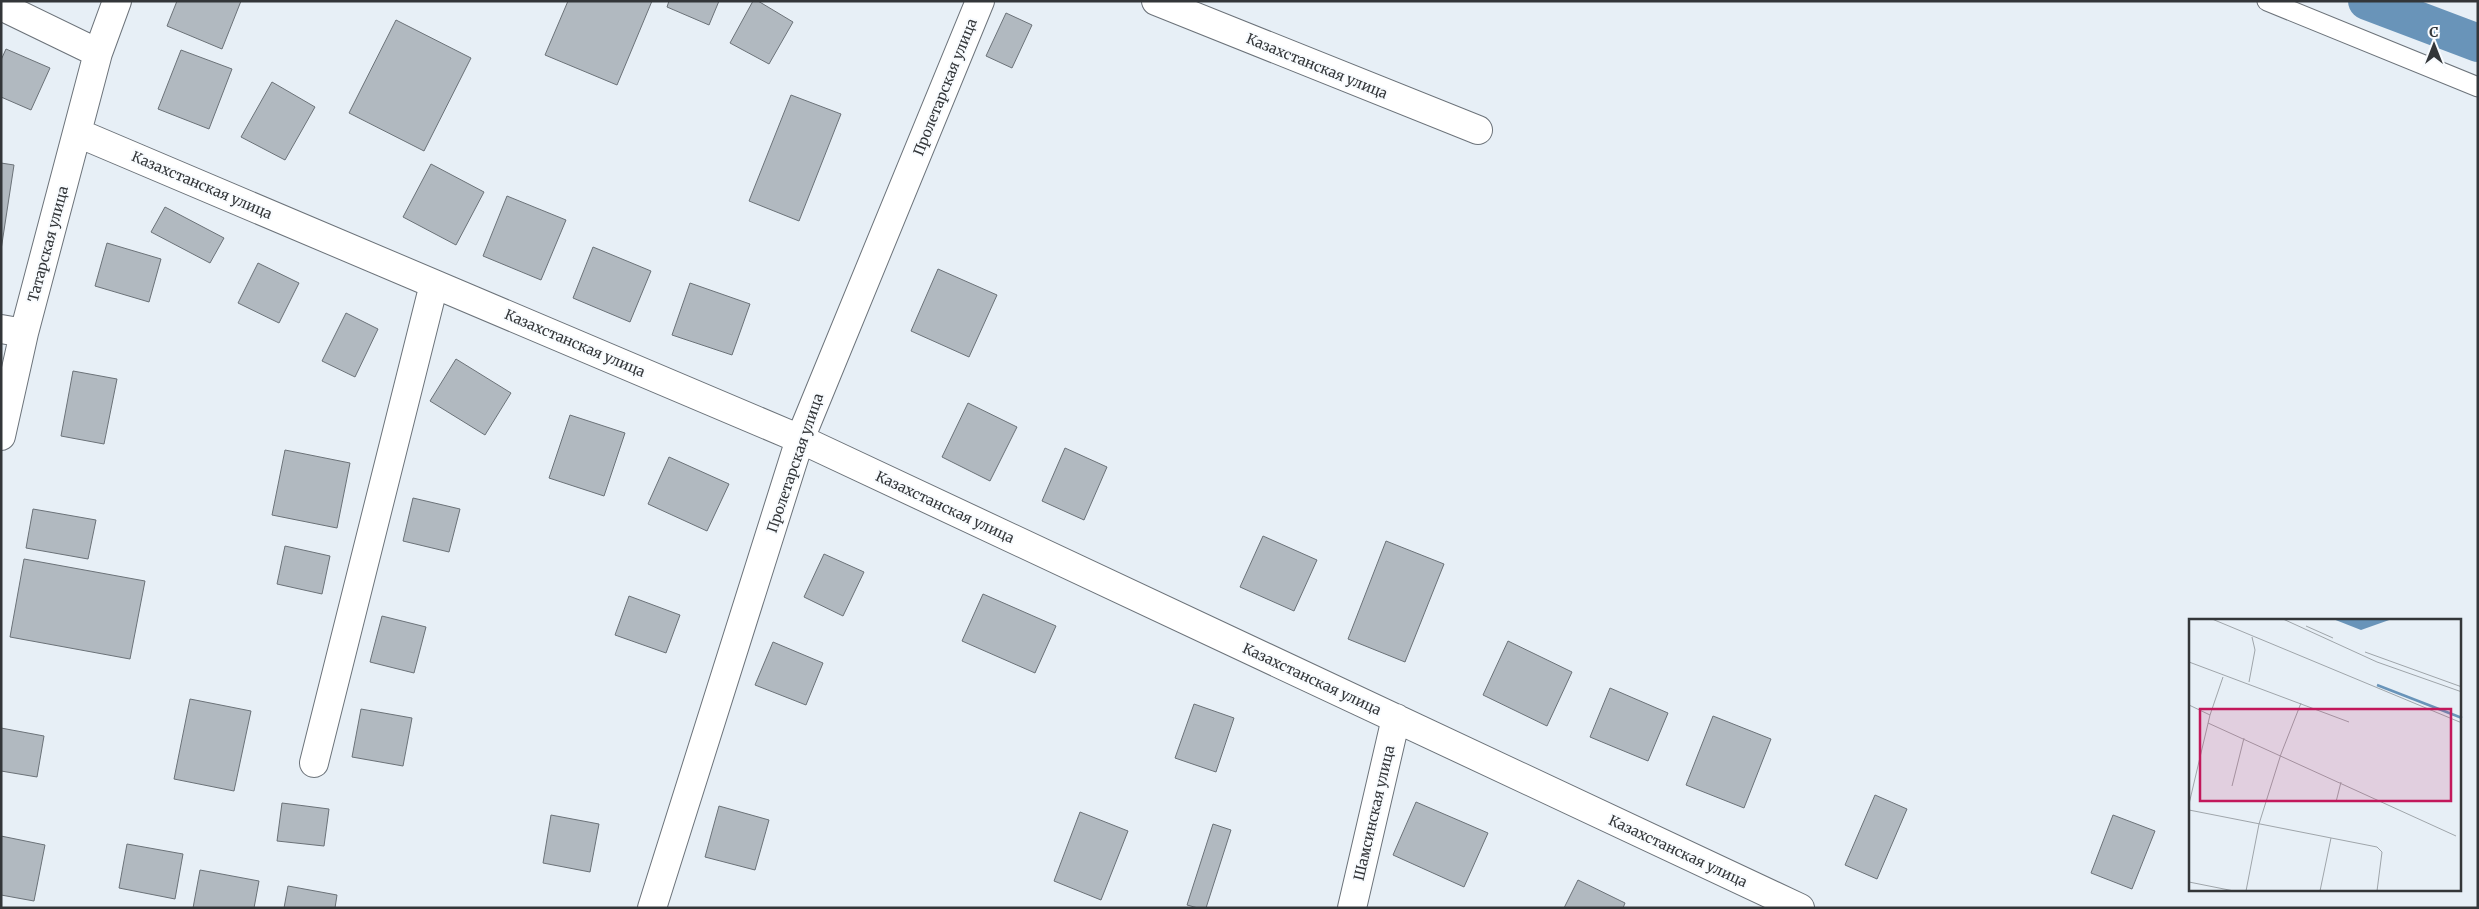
<svg xmlns="http://www.w3.org/2000/svg" width="2479" height="909" viewBox="0 0 2479 909" font-family="Merriweather,serif">
<rect width="100%" height="100%" fill="#e7eff6"/>
<g fill="none" stroke-linecap="round" stroke-linejoin="round">
<path stroke="#6994b9" stroke-width="38" d="M 2367,1 L 2478,43"/>
</g>
<path fill="#b1b9c0" stroke="#6b7278" d="M 177,1 L 241,1 L 222,49 L 167,26 Z
M 568,1 L 652,1 L 617,85 L 545,55 Z
M 669,1 L 719,1 L 709,25 L 667,7 Z
M 753,1 L 758,1 L 793,22 L 769,64 L 730,43 Z
M 1006,13 L 1032,25 L 1012,68 L 986,56 Z
M 396,20 L 471,58 L 424,151 L 349,113 Z
M 6,49 L 50,68 L 31,110 L 1,97 L 1,60 Z
M 181,50 L 232,69 L 209,129 L 158,109 Z
M 272,82 L 315,107 L 285,160 L 241,137 Z
M 791,95 L 841,114 L 799,221 L 749,201 Z
M 1,163 L 14,165 L 1,250 Z
M 431,164 L 484,192 L 456,245 L 403,217 Z
M 507,196 L 566,220 L 541,280 L 483,256 Z
M 165,207 L 224,238 L 210,263 L 151,232 Z
M 107,243 L 161,259 L 149,302 L 95,286 Z
M 593,247 L 651,271 L 630,322 L 573,298 Z
M 258,263 L 299,283 L 279,323 L 238,303 Z
M 938,269 L 997,295 L 969,357 L 911,331 Z
M 690,283 L 750,304 L 732,355 L 672,335 Z
M 346,313 L 378,329 L 355,377 L 322,361 Z
M 456,359 L 511,393 L 485,435 L 430,401 Z
M 73,371 L 117,379 L 104,444 L 61,436 Z
M 968,403 L 1017,427 L 990,481 L 942,457 Z
M 570,415 L 625,433 L 604,496 L 549,478 Z
M 1065,448 L 1107,467 L 1084,520 L 1042,501 Z
M 285,450 L 350,463 L 337,528 L 272,515 Z
M 669,457 L 729,484 L 707,531 L 648,504 Z
M 413,498 L 460,509 L 449,552 L 403,541 Z
M 33,509 L 96,520 L 88,559 L 26,548 Z
M 1263,536 L 1317,560 L 1294,611 L 1240,587 Z
M 1386,541 L 1444,564 L 1405,662 L 1348,639 Z
M 285,546 L 330,556 L 322,594 L 277,584 Z
M 824,554 L 864,572 L 843,616 L 804,597 Z
M 24,559 L 145,581 L 130,659 L 10,637 Z
M 983,594 L 1056,626 L 1035,673 L 962,641 Z
M 629,596 L 680,615 L 666,653 L 615,635 Z
M 382,616 L 426,627 L 414,673 L 370,662 Z
M 1508,641 L 1572,672 L 1547,726 L 1483,695 Z
M 773,642 L 823,663 L 806,705 L 755,685 Z
M 1610,688 L 1668,713 L 1648,761 L 1590,737 Z
M 190,699 L 251,711 L 234,791 L 174,779 Z
M 1194,704 L 1234,718 L 1216,772 L 1175,758 Z
M 361,709 L 412,718 L 403,766 L 352,757 Z
M 1713,716 L 1771,739 L 1744,808 L 1686,785 Z
M 1,728 L 44,736 L 37,777 L 1,771 Z
M 1875,795 L 1907,809 L 1877,879 L 1845,865 Z
M 1416,802 L 1488,833 L 1464,887 L 1393,855 Z
M 282,803 L 329,809 L 324,846 L 277,841 Z
M 719,806 L 769,820 L 755,870 L 705,857 Z
M 1080,812 L 1128,831 L 1101,900 L 1054,881 Z
M 551,815 L 599,824 L 590,872 L 543,863 Z
M 2113,815 L 2155,831 L 2132,889 L 2091,873 Z
M 1213,824 L 1231,830 L 1206,908 L 1198,908 L 1187,905 Z
M 1,836 L 45,845 L 34,901 L 1,895 Z
M 127,844 L 183,854 L 175,899 L 119,888 Z
M 200,870 L 259,881 L 254,908 L 193,908 Z
M 1578,880 L 1625,903 L 1623,908 L 1564,908 Z
M 288,886 L 337,895 L 335,908 L 284,908 Z"/>
<g fill="none" stroke-linecap="round" stroke-linejoin="round">
<g stroke="#6c737a" stroke-width="21">
<path id="service" d="M 2267,1 L 2478,87"/>
</g>
<g stroke="#6c737a" stroke-width="30">
<path id="minor" d="M 1156,1 L 1478,130
M 1,6 L 98,53
M 78,133 L 800,439 L 1800,908
M 1,329 L 24,333
M 1,436 L 24,333 L 98,53 L 117,1
M 314,763 L 434,284
M 652,908 L 800,439 L 980,1
M 1352,908 L 1396,718"/>
</g>
<use href="#service" stroke="#fff" stroke-width="19"/>
<use href="#minor" stroke="#fff" stroke-width="28"/>
</g>
<g text-anchor="middle" stroke-width="4" stroke-linejoin="round" paint-order="stroke">
<g font-size="14" fill="#333639" stroke="#f8fbfe">
<text transform="translate(1317 66) rotate(22)" y="5">Казахстанская улица</text>
<text transform="translate(945 87) rotate(-68)" y="5">Пролетарская улица</text>
<text transform="translate(202 185) rotate(23)" y="5">Казахстанская улица</text>
<text transform="translate(48 244) rotate(-75)" y="5">Татарская улица</text>
<text transform="translate(575 343) rotate(23)" y="5">Казахстанская улица</text>
<text transform="translate(795 463) rotate(-71)" y="5">Пролетарская улица</text>
<text transform="translate(945 507) rotate(25)" y="5">Казахстанская улица</text>
<text transform="translate(1312 679) rotate(25)" y="5">Казахстанская улица</text>
<text transform="translate(1374 813) rotate(-77)" y="5">Шамсинская улица</text>
<text transform="translate(1678 851) rotate(25)" y="5">Казахстанская улица</text>
</g>
</g>
<g transform="translate(2189 619)">
<rect width="272" height="272" fill="#e7eff6"/>
<path d="M 144,0 L 203,0 L 172,11 Z" fill="#6994b9"/>
<path fill="none" stroke="#6994b9" stroke-width="2.5" d="M 188,66 L 273,99"/>
<path fill="none" stroke="#9fa5aa" stroke-width="1" d="M 23,0 L 273,104M 94,0 L 188,43 L 273,73M 117,7 L 144,19M 176,33 L 273,68M 0,43 L 160,103M 60,63 L 66,31 L 63,18M 0,86 L 21,96M 19,104 L 267,217M 43,167 L 55,119M 147,183 L 152,163M 0,185 L 21,96 L 34,58M 0,191 L 188,228 L 193,233 L 188,272M 0,263 L 45,272M 57,272 L 70,205 L 92,135 L 112,84M 131,272 L 142,219"/>
<path fill="#c2185b" fill-opacity="0.15" stroke="#c2185b" stroke-width="2.5" d="M 11,90 L 262,90 L 262,182 L 11,182 Z"/>
<rect width="272" height="272" fill="none" stroke="#333639" stroke-width="2.5"/>
</g>
<rect width="2479" height="909" fill="none" stroke="#333639" stroke-width="5"/>
<g transform="translate(2434 45)" stroke="#f8fbfe" stroke-width="4" paint-order="stroke">
<path d="M0-4L9 19L0 12L-9 19Z" fill="#333639"/>
<text y="-8" font-size="14" font-weight="bold" text-anchor="middle" fill="#333639">С</text>
</g>
</svg>
